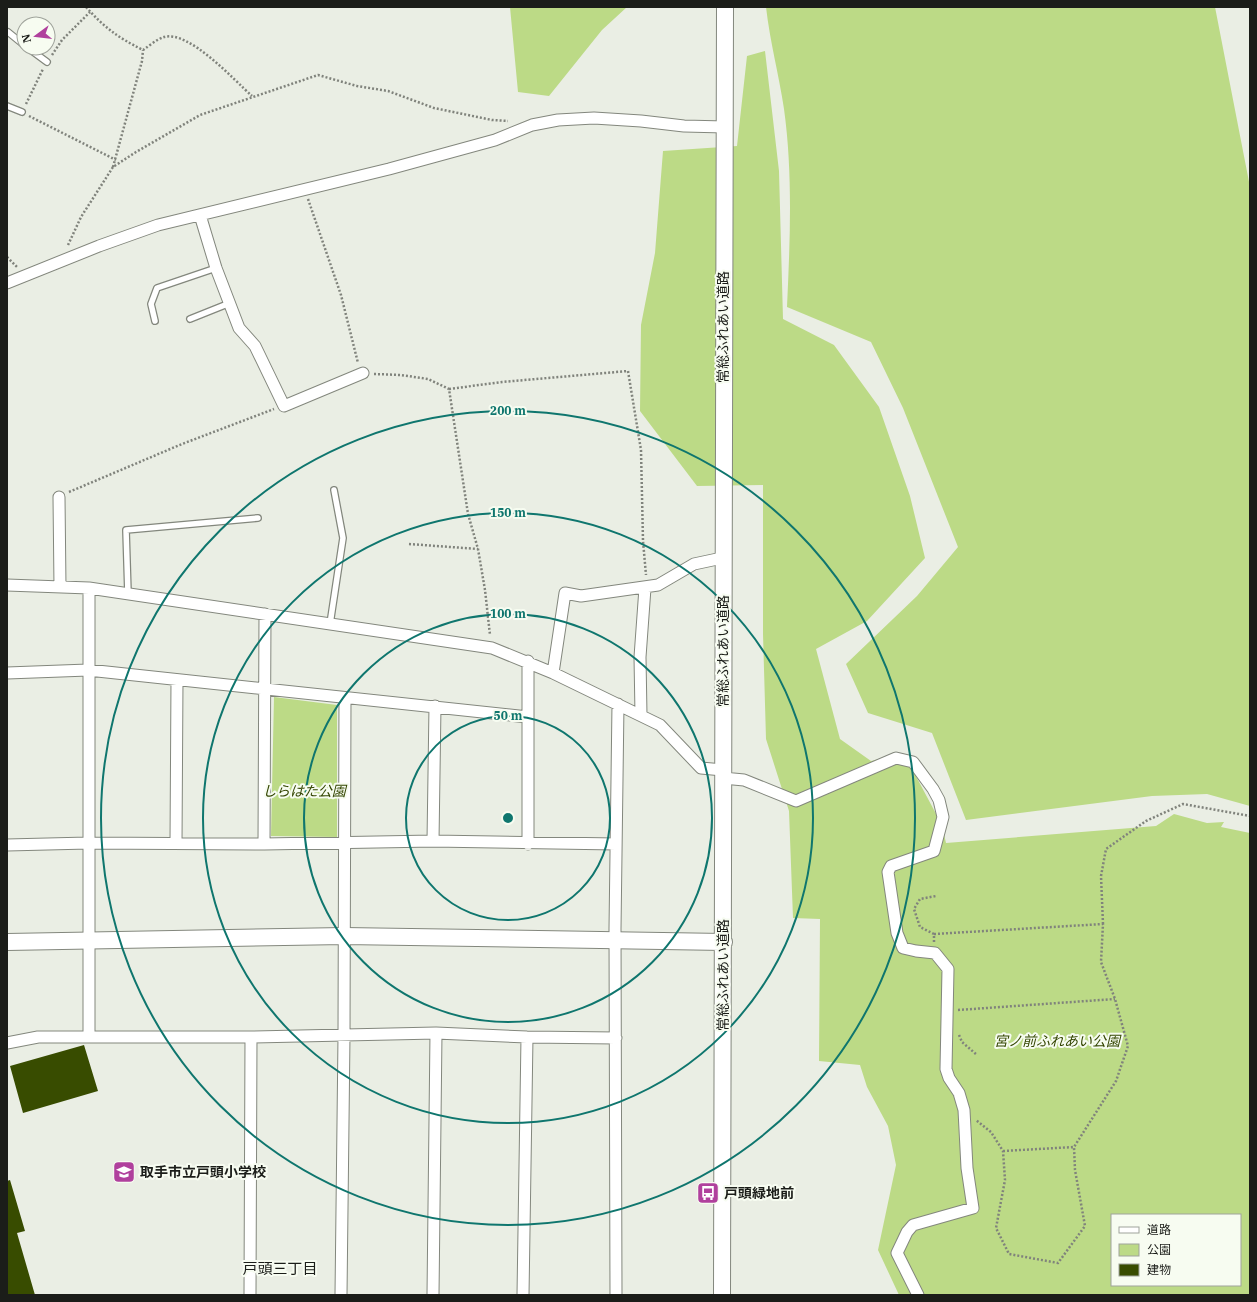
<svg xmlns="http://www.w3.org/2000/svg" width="1257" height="1302" viewBox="0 0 1257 1302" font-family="'IBM Plex Serif','Noto Sans JP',serif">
<rect width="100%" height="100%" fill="#eaeee4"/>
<path fill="#bcda86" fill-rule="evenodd" d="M 510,7 L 627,7 L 602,30 L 549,96 L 518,92 Z
M 766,7 L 1215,7 L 1250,187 L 1250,806 L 1207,794 L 1152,796 L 966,820 L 932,733 L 868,713 L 846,664 L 917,596 L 958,547 L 903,408 L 871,342 L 787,307 C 790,241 793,174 784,109 C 779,75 770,42 766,7 Z
M 765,51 L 779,171 L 783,319 L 834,345 L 879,407 L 910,496 L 925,558 L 867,621 L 816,649 L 840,739 L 871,761 L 887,757 L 911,767 L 942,825 L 946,843 L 1156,826 L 1174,814 L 1207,823 L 1224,822 L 1221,827 L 1250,833 L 1250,1295 L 899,1295 L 878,1250 L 896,1165 L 888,1126 L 867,1087 L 860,1065 L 819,1061 L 820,919 L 793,918 L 789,811 L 766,739 L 763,634 L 763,485 L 697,486 L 640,411 L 641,325 L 655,253 L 663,151 L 737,146 L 747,56 ZM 1112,1215 L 1240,1215 L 1240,1285 L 1112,1285 Z
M 274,697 L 337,705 L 337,837 L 271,836 Z"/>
<path fill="#384c00" d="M 84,1045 L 98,1091 L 23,1113 L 10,1066 Z
M 10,1180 L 25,1231 L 17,1233 L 35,1295 L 7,1295 L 7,1181 Z"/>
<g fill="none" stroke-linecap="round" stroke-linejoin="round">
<g stroke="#83877d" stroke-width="8">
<path id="lane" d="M 8,32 L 24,45
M 28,48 L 47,62
M 7,106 L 22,112
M 190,319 L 230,303
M 155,321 L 151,304 L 157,288 L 216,268
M 128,594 L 126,530 L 258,518
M 330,624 L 343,538 L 334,490"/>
</g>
<g stroke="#83877d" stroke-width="13">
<path id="street" d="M 200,215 L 216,268 L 239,328 L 255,346 L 284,406 L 363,373
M 7,283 L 99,246 L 158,225 L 389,169 L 495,140 L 532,125 L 558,120 L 594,118 L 641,121 L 684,126 L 725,127
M 59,497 L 60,587
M 7,585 L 89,588 L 492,648 L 553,673 L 660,725 L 701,768 L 723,770
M 89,588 L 89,1037
M 528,661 L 528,844
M 7,673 L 88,670 L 528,717
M 553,673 L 565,593 L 581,596 L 658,585 L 694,564 L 722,558
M 641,715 L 640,657 L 645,588
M 723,778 L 744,780 L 796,801 L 896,758 L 913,762 L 933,789 L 939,800 L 943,817 L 934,851 L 891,866 L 888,872 L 897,933 L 903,948 L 916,951 L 935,953 L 948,969 L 946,1069 L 949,1078 L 959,1093 L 964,1110 L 967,1168 L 973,1208 L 913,1225 L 907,1232 L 897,1253 L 918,1295
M 433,841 L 435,706
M 176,843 L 177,680
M 264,844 L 265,614
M 7,845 L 88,843 L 264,844 L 433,841 L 616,844
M 7,1043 L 38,1037 L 251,1037 L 436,1033 L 527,1037 L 616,1038
M 250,1295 L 251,1037
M 341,1295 L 344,1036 L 345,698
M 433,1295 L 436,1033
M 523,1295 L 527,1037
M 616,1295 L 615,929 L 618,704"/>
</g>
<g stroke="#83877d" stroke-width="18">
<path id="secondary" d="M 7,942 L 344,936 L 724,942
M 722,1295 L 725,7"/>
</g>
<path stroke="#80837c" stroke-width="2.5" stroke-dasharray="2 2" stroke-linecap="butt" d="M 86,7 C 105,28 117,37 143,50 C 149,46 157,39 164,37 C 189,30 234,80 252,96
M 52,55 L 62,40 L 90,12
M 26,104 L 43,69
M 29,116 L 116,160
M 113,167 L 142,61 L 143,50
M 308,199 L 341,295 L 358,363
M 68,245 L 81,217 L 113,167 L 136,152 L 200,115 L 318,75 L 357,86 L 388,91 L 434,108 L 492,120 L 508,121
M 7,257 L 17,267
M 374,374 L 401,375 L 428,379 L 449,389 L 468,514 L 478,549 L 485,590 L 490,635
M 449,389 L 502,382 L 628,371 L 641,450 L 643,541 L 646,575
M 69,492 L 182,444 L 274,409
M 409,544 L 478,549
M 1103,924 L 1101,876 L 1106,849 L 1146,821 L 1183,804 L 1250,816
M 934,934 L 1103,924 L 1101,962 L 1115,999 L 1128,1046 L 1116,1081 L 1074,1147 L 1075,1170 L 1085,1226 L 1058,1263 L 1009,1254 L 996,1228 L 1005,1180 L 1003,1151 L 991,1132 L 976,1120
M 934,942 L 934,934 L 920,927 L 914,909 L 920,899 L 936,896
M 958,1010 L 1115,999
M 959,1035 L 962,1042 L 977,1055
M 1003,1151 L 1074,1147"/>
<use href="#lane" stroke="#fff" stroke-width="5.5"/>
<use href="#street" stroke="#fff" stroke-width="11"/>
<use href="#secondary" stroke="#fff" stroke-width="16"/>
</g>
<g fill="none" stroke="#0f766e" stroke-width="2">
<circle cx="508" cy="818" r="102"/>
<circle cx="508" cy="818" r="204"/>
<circle cx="508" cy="818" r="305"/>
<circle cx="508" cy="818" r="407"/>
</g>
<defs>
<g id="school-square" transform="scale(1.15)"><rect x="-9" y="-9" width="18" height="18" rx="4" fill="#b0409d" stroke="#f7fcf1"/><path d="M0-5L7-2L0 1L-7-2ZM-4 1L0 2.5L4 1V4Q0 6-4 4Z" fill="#fff"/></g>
<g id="bus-square" transform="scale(1.15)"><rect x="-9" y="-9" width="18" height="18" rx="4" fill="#b0409d" stroke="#f7fcf1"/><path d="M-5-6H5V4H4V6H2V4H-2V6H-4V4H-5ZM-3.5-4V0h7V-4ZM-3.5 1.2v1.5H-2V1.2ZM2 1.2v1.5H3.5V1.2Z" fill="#fff"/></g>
</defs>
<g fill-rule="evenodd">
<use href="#school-square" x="124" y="1172"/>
<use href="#bus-square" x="708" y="1193"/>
</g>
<g text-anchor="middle" stroke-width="4" stroke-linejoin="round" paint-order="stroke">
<g font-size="14" fill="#1b1d19" stroke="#f7fcf1">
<text transform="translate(723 327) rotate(-90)" y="5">常総ふれあい道路</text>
<text transform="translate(723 651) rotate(-90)" y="5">常総ふれあい道路</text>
<text transform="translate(723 975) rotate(-90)" y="5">常総ふれあい道路</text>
</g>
<g font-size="14" font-style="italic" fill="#334500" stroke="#f7fcf1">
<text x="304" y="796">しらはた公園</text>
<text x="1057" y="1046">宮ノ前ふれあい公園</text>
</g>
<g font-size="14" font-weight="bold" fill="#1b1d19" stroke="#f7fcf1" text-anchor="start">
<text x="140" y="1177">取手市立戸頭小学校</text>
<text x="724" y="1198">戸頭緑地前</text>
</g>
<g font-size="15" fill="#1b1d19" stroke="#f7fcf1">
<text x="280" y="1274">戸頭三丁目</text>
</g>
</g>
<circle cx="508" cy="818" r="6" fill="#0f766e" stroke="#f7fcf1" stroke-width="2"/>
<g font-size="12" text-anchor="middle" font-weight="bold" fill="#0f766e" stroke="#f7fcf1" stroke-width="4" stroke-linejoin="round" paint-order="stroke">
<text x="508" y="415">200 m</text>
<text x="508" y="517">150 m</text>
<text x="508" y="618">100 m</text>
<text x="508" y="720">50 m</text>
</g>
<rect width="1257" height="1302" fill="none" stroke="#1b1d19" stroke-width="16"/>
<rect x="1111" y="1214" width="130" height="72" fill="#f7fcf1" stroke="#9fa39b"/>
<rect x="1119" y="1227" width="20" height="6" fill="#ffffff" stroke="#9fa39b"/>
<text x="1147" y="1234" font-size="12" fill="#1b1d19">道路</text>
<rect x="1119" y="1244" width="20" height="12" fill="#bcda86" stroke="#9fa39b"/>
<text x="1147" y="1254" font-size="12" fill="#1b1d19">公園</text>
<rect x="1119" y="1264" width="20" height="12" fill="#384c00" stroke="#9fa39b"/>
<text x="1147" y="1274" font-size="12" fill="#1b1d19">建物</text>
<g transform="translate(36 36) rotate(255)"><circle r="19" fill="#f7fcf1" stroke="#9fa39b"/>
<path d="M0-3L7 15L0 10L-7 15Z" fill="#b0409d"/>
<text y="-6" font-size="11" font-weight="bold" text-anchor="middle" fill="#1b1d19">N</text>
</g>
</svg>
